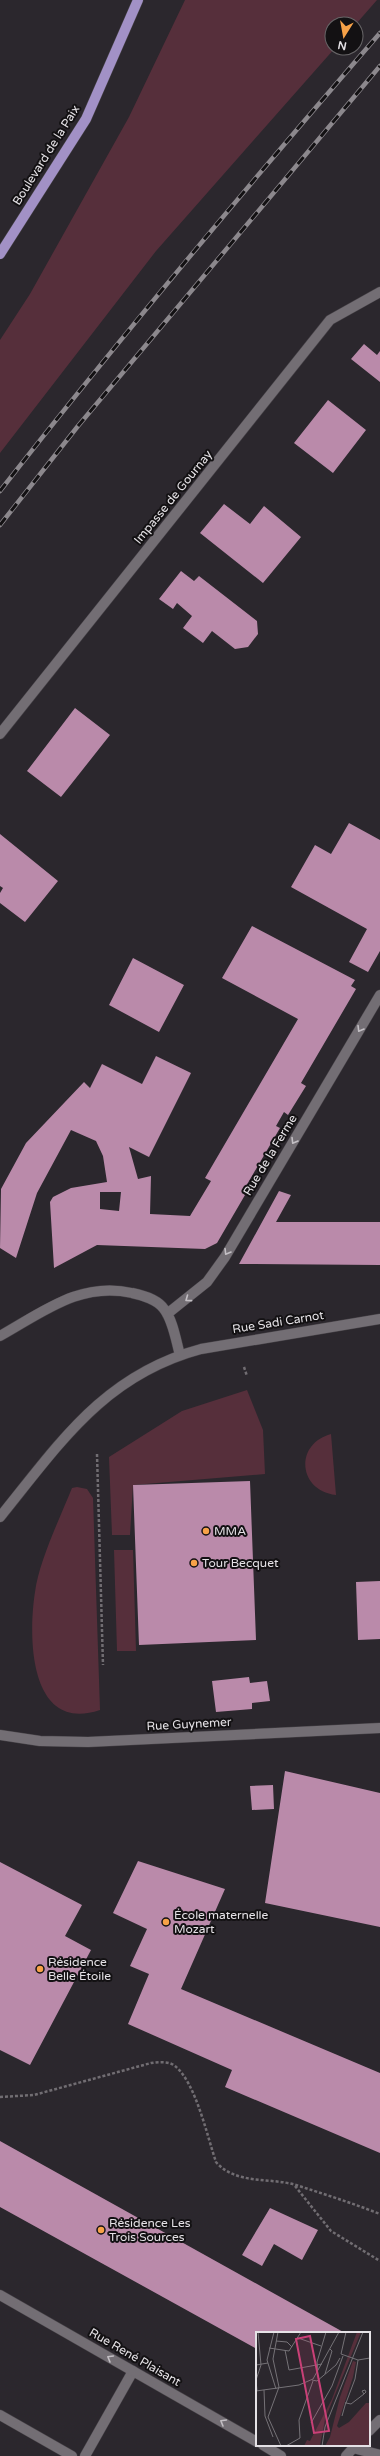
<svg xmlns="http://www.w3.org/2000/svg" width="380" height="2456" viewBox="0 0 380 2456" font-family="'Varela Round',sans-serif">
<rect width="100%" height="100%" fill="#2b272d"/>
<path fill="#562f3b" d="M 185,0 L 377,0 L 356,24 L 332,24 L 332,48 L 335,48 L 156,251 L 0,453 L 0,340 L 30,294 L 129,117 Z
M 247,1390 L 263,1430 L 265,1474 L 133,1485 L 130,1535 L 112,1535 L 109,1457 L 182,1411 Z
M 331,1434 L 336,1495 C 298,1491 294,1444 331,1434 Z
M 77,1487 L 87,1489 L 93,1498 L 100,1710 C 29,1734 28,1637 35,1592 C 39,1561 60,1518 72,1488 Z
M 114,1550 L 133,1550 L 136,1651 L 117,1651 Z"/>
<path fill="#ba8aaa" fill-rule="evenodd" d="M 364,344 L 377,355 L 380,351 L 380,382 L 351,359 Z
M 328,400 L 366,430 L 333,473 L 294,443 Z
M 224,504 L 250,524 L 264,506 L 301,537 L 263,583 L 200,533 Z
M 181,571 L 194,581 L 199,576 L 257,621 L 258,634 L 248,647 L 235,649 L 212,631 L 203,643 L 183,628 L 192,616 L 177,603 L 173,609 L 159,599 Z
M 75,708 L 110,735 L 61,797 L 27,771 Z
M 349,823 L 380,840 L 380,951 L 368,972 L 349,962 L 367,929 L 291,887 L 315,845 L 331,854 Z
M 0,834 L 58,881 L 25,922 L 0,903 L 0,893 L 3,888 L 0,886 Z
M 252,926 L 355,980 L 351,986 L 356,989 L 301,1083 L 306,1086 L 288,1115 L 284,1112 L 276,1126 L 280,1128 L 242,1193 L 245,1195 L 217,1243 L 205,1249 L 97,1245 L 54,1268 L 50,1202 L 53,1197 L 71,1188 L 107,1182 L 103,1156 L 96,1141 L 71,1130 L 37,1193 L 16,1258 L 0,1248 L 1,1189 L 26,1143 L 84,1082 L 90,1088 L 102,1064 L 142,1084 L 156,1056 L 191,1073 L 149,1157 L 129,1147 L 138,1179 L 151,1176 L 150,1214 L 190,1216 L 211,1181 L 205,1178 L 298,1019 L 222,978 ZM 100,1192 L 121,1192 L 119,1211 L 100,1209 Z
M 133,958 L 184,985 L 159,1032 L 109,1005 Z
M 279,1191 L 291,1195 L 276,1222 L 380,1222 L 380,1265 L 239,1264 Z
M 250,1481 L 256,1640 L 139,1645 L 133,1485 Z
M 380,1581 L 380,1639 L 358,1640 L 356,1582 Z
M 249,1677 L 250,1683 L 267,1681 L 270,1701 L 252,1703 L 252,1709 L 216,1712 L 212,1681 Z
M 285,1771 L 380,1793 L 380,1927 L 265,1903 Z
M 273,1785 L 274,1809 L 252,1810 L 250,1786 Z
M 138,1861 L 225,1889 L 181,1989 L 380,2073 L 380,2153 L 225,2087 L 232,2070 L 128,2024 L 149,1974 L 130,1966 L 147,1929 L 113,1913 Z
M 0,1862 L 82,1905 L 65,1936 L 91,1950 L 30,2065 L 0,2050 Z
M 0,2141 L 345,2333 L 257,2333 L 257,2349 L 0,2207 Z
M 270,2208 L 318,2230 L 302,2260 L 274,2244 L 262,2266 L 242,2255 Z"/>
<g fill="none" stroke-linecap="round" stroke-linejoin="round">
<g stroke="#464247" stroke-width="11">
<path id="service" d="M 0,2415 L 72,2456
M 353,2448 L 380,2455
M 85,2456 L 133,2371"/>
</g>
<g stroke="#464247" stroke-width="11">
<path id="minor" d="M 0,734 L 330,320 L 380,292
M 167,1314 L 207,1282 L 225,1257 L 380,995
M 0,1336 C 43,1312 81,1281 132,1293 C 142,1295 158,1300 164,1309 C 173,1320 176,1341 180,1355
M 0,1735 L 40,1741 L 88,1742 L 380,1728
M 0,2295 L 257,2442
M 369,2431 L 380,2420
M 263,2445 L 281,2456
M 346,2456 L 356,2445"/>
</g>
<g stroke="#464247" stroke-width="11">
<path id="tertiary" d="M 0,1517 C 60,1443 104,1375 201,1349 L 380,1319"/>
</g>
<g stroke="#464247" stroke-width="11">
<path id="primary" d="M 0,254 L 86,119 L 138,0"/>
</g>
<path stroke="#716d72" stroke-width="2.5" stroke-dasharray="3 2" stroke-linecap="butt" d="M 244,1367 L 247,1376
M 97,1454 L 103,1665
M 0,2097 L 34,2095 L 151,2063 C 159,2062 169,2061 175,2066 C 196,2083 207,2136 216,2162 C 236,2185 269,2177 296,2185 C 324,2194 352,2203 380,2214
M 295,2186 L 331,2231 L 380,2261"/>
<use href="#service" stroke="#736e74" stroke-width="10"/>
<use href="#minor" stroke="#736e74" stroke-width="10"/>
<use href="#tertiary" stroke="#736e74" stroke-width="10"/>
<use href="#primary" stroke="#a291c6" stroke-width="10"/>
<g stroke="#8c888d" stroke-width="4.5">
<path id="rail" d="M 0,491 C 122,335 250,183 380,33
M 0,525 L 78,426 L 380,66"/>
</g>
<use href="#rail" stroke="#131113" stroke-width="3" stroke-dasharray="9" stroke-linecap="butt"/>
</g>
<defs><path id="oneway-chevron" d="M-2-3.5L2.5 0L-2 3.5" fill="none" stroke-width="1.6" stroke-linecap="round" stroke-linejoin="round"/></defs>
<g stroke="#c3bfc4">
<use href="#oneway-chevron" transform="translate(360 1029) rotate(121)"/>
<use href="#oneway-chevron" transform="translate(294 1141) rotate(121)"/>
<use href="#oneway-chevron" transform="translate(227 1252) rotate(121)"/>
<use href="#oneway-chevron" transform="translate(188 1299) rotate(144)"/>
<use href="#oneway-chevron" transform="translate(110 2358) rotate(-150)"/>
<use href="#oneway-chevron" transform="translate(223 2422) rotate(-150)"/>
</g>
<g fill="#f7a248" stroke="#131113" stroke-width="1.5">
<circle cx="206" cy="1531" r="4"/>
<circle cx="194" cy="1563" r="4"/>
<circle cx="166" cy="1922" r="4"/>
<circle cx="40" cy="1969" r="4"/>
<circle cx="101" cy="2230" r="4"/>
</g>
<g text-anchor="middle" stroke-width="4" stroke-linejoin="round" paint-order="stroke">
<g font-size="12" fill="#e5e2e6" stroke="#131113">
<text transform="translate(46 155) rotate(-58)" y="4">Boulevard de la Paix</text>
<text transform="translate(173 497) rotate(-51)" y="4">Impasse de Gournay</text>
<text transform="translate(270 1155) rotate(-59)" y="4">Rue de la Ferme</text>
<text transform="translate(278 1322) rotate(-9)" y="4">Rue Sadi Carnot</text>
<text transform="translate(189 1724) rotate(-3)" y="4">Rue Guynemer</text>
<text transform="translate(135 2357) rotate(30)" y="4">Rue René Plaisant</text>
</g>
<g font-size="12" fill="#e5e2e6" stroke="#131113" text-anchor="start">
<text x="214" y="1535">MMA</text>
<text x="202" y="1567">Tour Becquet</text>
<text x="174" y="1919">École maternelle<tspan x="174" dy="14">Mozart</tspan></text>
<text x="48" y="1966">Résidence<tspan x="48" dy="14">Belle Étoile</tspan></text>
<text x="109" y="2227">Résidence Les<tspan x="109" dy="14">Trois Sources</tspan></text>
</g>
</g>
<g transform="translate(256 2332)">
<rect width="114" height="114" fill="#2b272d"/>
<path d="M 101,0 L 105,0 L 69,87 L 64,114 L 48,114 L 51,108 L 54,109 L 76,67 ZM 97,29 L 100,30 L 97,45 L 81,94 L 83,96 L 93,90 L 110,71 L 114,71 L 114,114 L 69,114 L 74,105 L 84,65 Z" fill="#562f3b"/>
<path fill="none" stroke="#757277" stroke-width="1" d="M 18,0 L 11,28 L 20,57M 22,0 L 17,27 L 23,55 L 12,85 L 25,114M 90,0 L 85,22 L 102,28 L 114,26M 42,6 L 65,14M 20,9 L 31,10 L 36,15M 13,16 L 33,19 L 45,0M 29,18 L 33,38 L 66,32M 102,28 L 99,47 L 90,71 L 95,72 L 108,62 L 110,60 L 109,58 L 106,59 L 108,62M 0,33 L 12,31M 62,38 L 61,30 L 70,0M 69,42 L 76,19 L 74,17M 56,48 L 61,49 L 80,33 L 84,26M 8,58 L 9,84 L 17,105M 0,59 L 43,53 L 57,47 L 83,0M 1,59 L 0,48 L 5,33 L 2,0M 86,84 L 90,70M 55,91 L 76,54 L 87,24M 30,114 L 44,106 L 43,88 L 57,49M 66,114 L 69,95 L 107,0"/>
<path fill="#c94077" fill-opacity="0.15" stroke="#c94077" stroke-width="2" d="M 54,4 L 73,99 L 58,101 L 40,7 Z"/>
<rect width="114" height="114" fill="none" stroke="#e5e2e6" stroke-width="2"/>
</g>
<g transform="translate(344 36) rotate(191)"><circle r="19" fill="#131113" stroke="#676567"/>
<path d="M0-3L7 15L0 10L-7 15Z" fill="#f7a248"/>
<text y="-6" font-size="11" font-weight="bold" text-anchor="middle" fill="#e5e2e6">N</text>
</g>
</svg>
